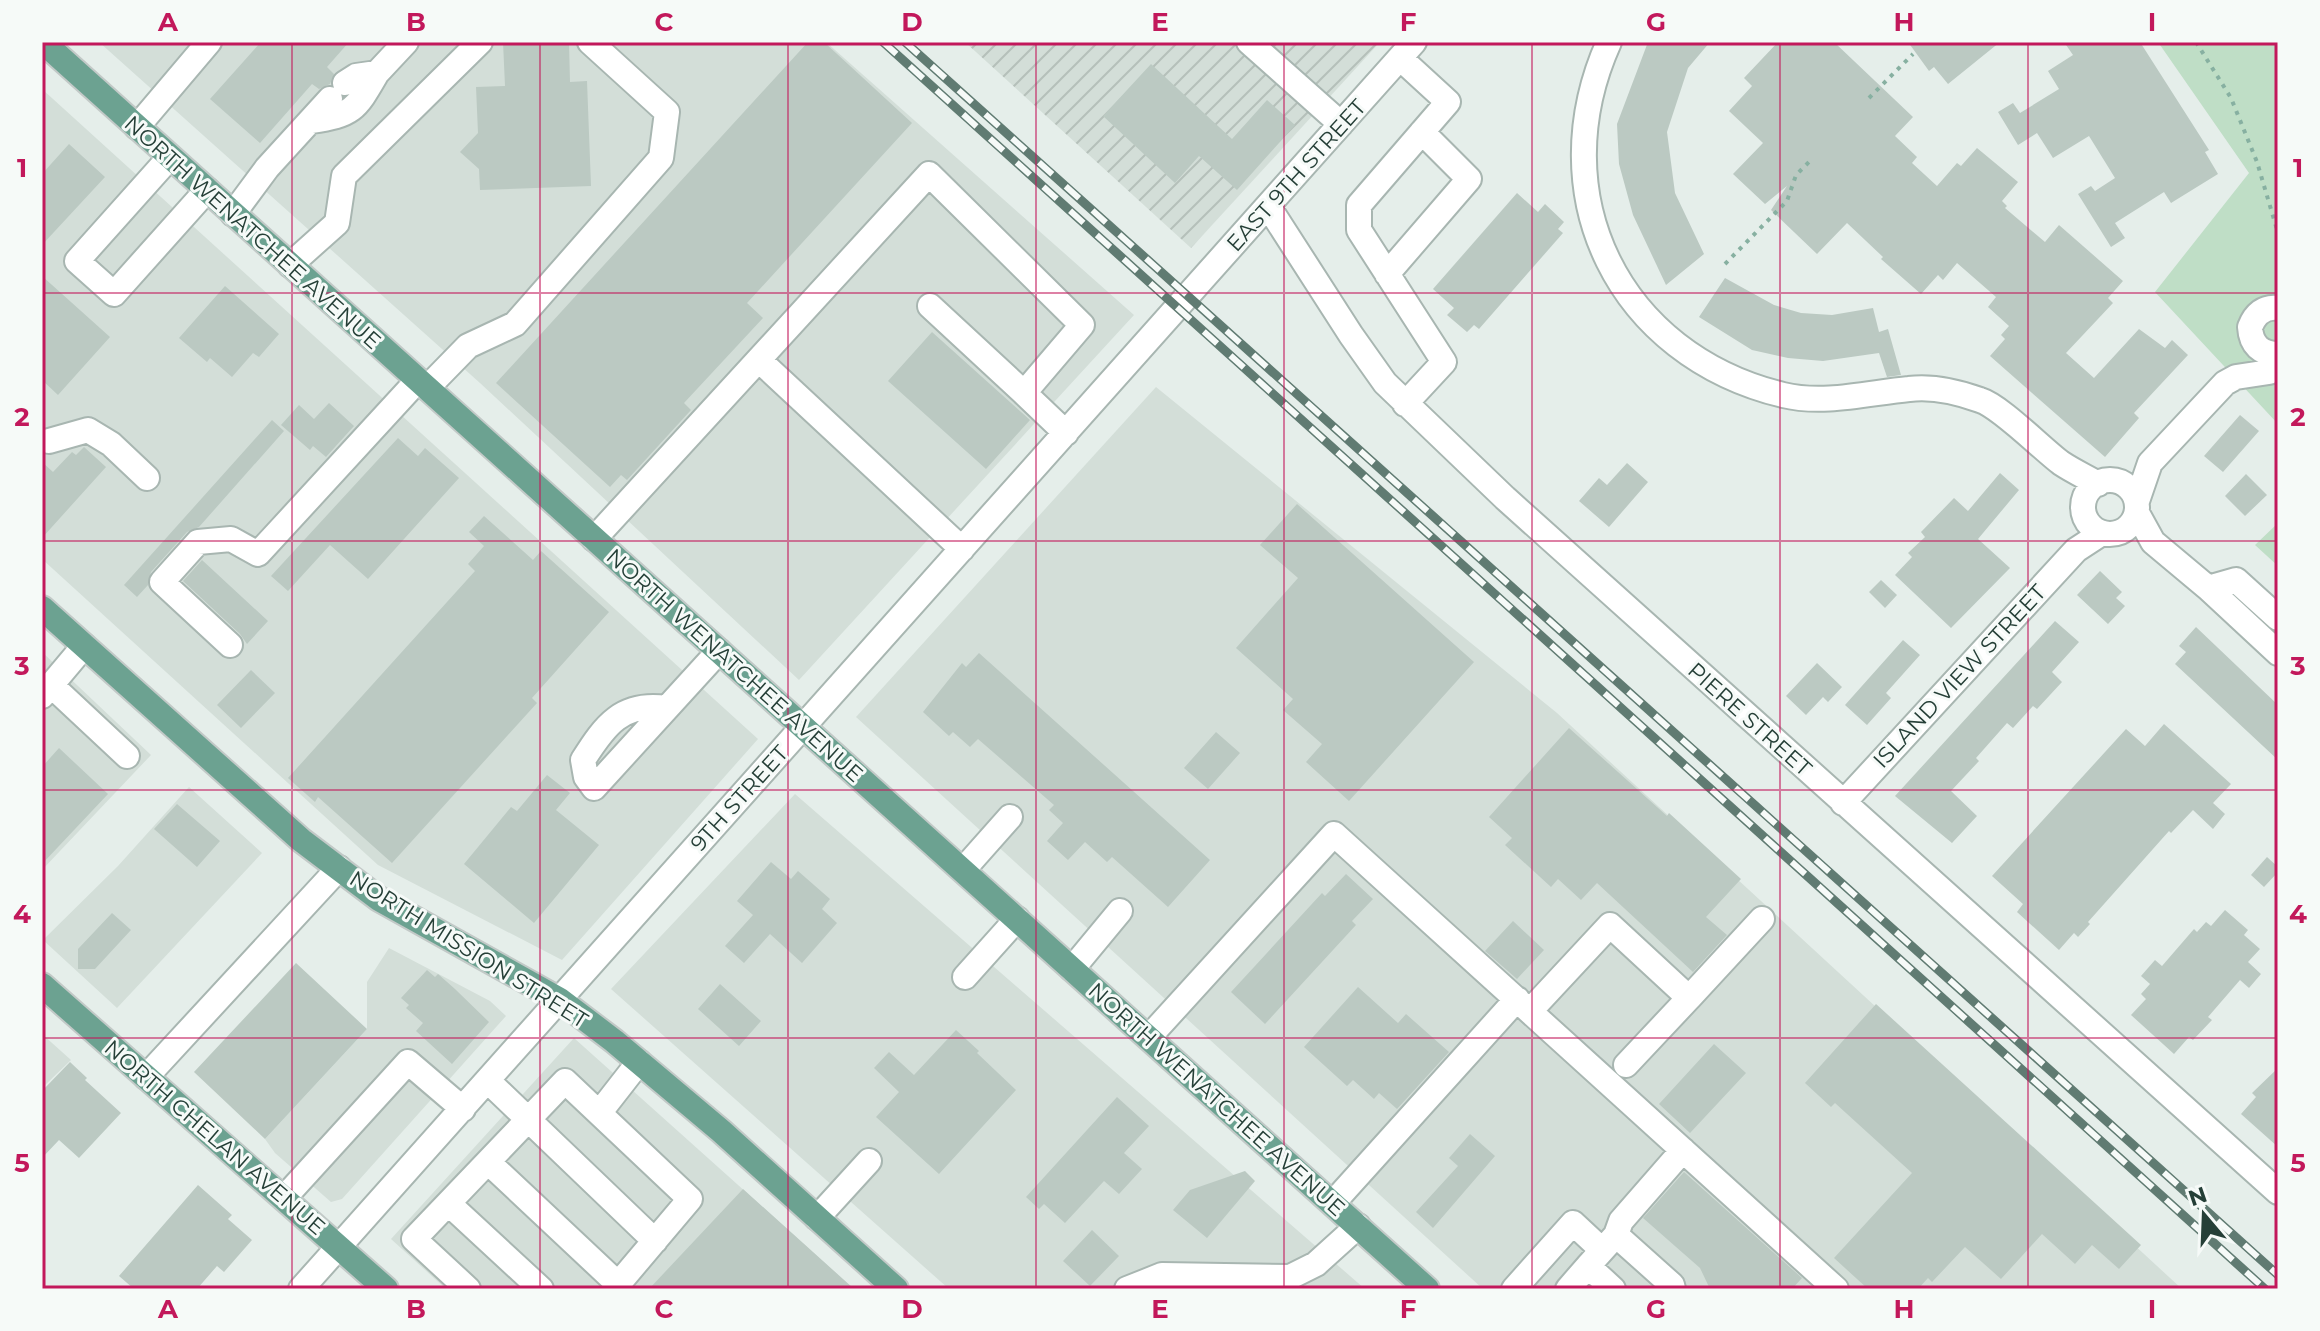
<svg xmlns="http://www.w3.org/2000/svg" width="2320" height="1331" viewBox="0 0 2320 1331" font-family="Montserrat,sans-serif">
<defs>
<pattern id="industrial-furrows" width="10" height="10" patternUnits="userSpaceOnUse" patternTransform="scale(2)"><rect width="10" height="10" fill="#d3ded8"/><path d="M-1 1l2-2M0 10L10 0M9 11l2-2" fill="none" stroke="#b5c0ba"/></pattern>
</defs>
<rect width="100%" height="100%" fill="#e5eeea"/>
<path fill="#d3ded8" d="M 99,42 L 826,42 L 1134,315 L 799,680 L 480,383 Z
M 42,89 L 758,739 L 562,960 L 378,865 L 42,559 Z
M 1156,387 L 1557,713 L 2182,1289 L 1483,1289 L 856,717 Z
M 42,652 L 151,755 L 42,870 Z
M 189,787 L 262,853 L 117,1008 L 43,940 L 118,866 Z
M 795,794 L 1365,1289 L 949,1289 L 611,989 Z
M 389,948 L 490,1001 L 506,1016 L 342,1199 L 331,1202 L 275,1153 L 265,1139 L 367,1029 L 367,982 Z
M 42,1034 L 71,1060 L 42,1088 Z
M 574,1038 L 854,1289 L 446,1289 L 391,1239 Z"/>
<path fill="url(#industrial-furrows)" d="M 965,42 L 1380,42 L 1191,248 Z"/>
<path fill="#bfdec6" d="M 2158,42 L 2278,42 L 2278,424 L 2155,292 L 2249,173 Z
M 2278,523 L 2278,566 L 2255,545 Z"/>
<path fill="#bbc9c2" d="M 261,42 L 349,42 L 327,67 L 334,74 L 330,84 L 319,89 L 312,84 L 260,143 L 210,99 Z
M 503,42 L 569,42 L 570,82 L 587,81 L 591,186 L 480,190 L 479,169 L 460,152 L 478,133 L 476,87 L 505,86 Z
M 808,42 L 824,42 L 912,123 L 747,303 L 763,318 L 684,403 L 691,410 L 627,480 L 621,475 L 610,487 L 496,383 Z
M 1648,42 L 1710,42 L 1688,68 L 1667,132 L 1675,193 L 1704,254 L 1666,285 L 1633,215 L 1619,164 L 1617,124 Z
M 1778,42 L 1834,42 L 1913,117 L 1895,136 L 1917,157 L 1912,163 L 1937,186 L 1957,163 L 1961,166 L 1977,148 L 2018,182 L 2002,201 L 2007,206 L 2005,208 L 2045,242 L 2059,225 L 2123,281 L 2108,298 L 2113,303 L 2066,353 L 2094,378 L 2139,329 L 2165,348 L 2172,340 L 2188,355 L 2134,413 L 2139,418 L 2105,457 L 1990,356 L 2005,339 L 2001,335 L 2009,326 L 1988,307 L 1996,297 L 1957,263 L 1943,280 L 1938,275 L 1921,294 L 1881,259 L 1883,257 L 1847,223 L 1817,254 L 1771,210 L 1787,186 L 1765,204 L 1733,174 L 1763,143 L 1729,111 L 1752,86 L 1744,78 Z
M 1908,42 L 2000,42 L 1948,84 L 1934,67 L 1929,71 Z
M 2064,42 L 2140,42 L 2209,150 L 2205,152 L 2218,174 L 2171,203 L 2164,192 L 2115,223 L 2125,238 L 2111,247 L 2078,194 L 2091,186 L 2095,191 L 2115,178 L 2089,136 L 2053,158 L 2037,133 L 2018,145 L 1998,112 L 2013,103 L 2020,113 L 2059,89 L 2048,71 L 2073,55 Z
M 1151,64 L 1232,139 L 1267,100 L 1295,125 L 1237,190 L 1199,156 L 1175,183 L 1103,116 Z
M 69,144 L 105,177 L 42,245 L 42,174 Z
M 1517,193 L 1538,212 L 1545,204 L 1564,222 L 1558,229 L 1563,233 L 1479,329 L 1474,325 L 1467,332 L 1447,315 L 1454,308 L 1433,289 Z
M 42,276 L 110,337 L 58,395 L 42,380 Z
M 1725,278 L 1774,305 L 1801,313 L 1832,315 L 1873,308 L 1879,332 L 1888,329 L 1901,375 L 1887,377 L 1879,353 L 1823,361 L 1788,358 L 1752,350 L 1699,317 Z
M 225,286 L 279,334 L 259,357 L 253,353 L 232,377 L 210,358 L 207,362 L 179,338 Z
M 932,332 L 1030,420 L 986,469 L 888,381 Z
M 329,403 L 354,426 L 326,457 L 313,446 L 310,450 L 281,425 L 299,405 L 314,419 Z
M 2240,415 L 2259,431 L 2223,472 L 2204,456 Z
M 272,420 L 284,431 L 199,527 L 187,532 L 151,572 L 148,585 L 137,597 L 124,585 Z
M 398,438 L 418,456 L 425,448 L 459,478 L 368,579 L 330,545 L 288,591 L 271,576 Z
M 84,447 L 106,467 L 42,538 L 42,462 L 53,472 L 72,452 L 76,455 Z
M 1627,463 L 1648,482 L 1609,527 L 1579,501 L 1599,478 L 1607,485 Z
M 2000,473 L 2019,490 L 1978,539 L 2010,568 L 1951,628 L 1895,575 L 1912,557 L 1908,553 L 1925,537 L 1921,532 L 1954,498 L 1968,511 Z
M 2246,474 L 2267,495 L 2245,516 L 2225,496 Z
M 1297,504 L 1474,662 L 1349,801 L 1306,762 L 1322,744 L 1283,710 L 1293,699 L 1236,648 L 1298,578 L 1260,545 Z
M 484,516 L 533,560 L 541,551 L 609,612 L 532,698 L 537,703 L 392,863 L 318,797 L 315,802 L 288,778 L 475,571 L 468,564 L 484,546 L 469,532 Z
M 202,560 L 268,621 L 247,644 L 240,634 L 183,581 Z
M 2100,571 L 2122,592 L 2116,598 L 2125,606 L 2108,624 L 2077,595 Z
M 1881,580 L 1897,595 L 1885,608 L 1869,592 Z
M 2055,621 L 2079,642 L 2052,672 L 2062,682 L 2037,709 L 2033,706 L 2013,728 L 2007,723 L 1976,758 L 1979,761 L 1951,791 L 1977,816 L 1952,843 L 1895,796 Z
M 2196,627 L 2278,705 L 2278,760 L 2175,664 L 2186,652 L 2179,646 Z
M 1903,640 L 1920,655 L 1886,693 L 1891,698 L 1867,725 L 1845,705 Z
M 979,653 L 1210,860 L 1168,907 L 1112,857 L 1107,862 L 1085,842 L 1068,860 L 1047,841 L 1063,823 L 1049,810 L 1054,805 L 978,739 L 970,747 L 953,732 L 949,736 L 923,712 L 962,663 L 966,667 Z
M 1817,663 L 1842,687 L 1828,702 L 1823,697 L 1806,715 L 1786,696 Z
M 251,670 L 275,693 L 241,728 L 217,705 Z
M 2164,724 L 2231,784 L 2213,803 L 2225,814 L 2213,829 L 2193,810 L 2171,833 L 2169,831 L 2088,922 L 2090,924 L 2078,937 L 2074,933 L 2059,950 L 2017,912 L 2023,904 L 1992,876 L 2126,729 L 2145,746 Z
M 1569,728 L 1667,816 L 1669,813 L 1741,879 L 1706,917 L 1727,935 L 1693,972 L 1597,883 L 1581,900 L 1558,879 L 1551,887 L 1505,845 L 1512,838 L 1489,817 Z
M 1216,732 L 1240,753 L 1208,789 L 1184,768 Z
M 59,748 L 108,794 L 42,864 L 42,767 Z
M 547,775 L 570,793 L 556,810 L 599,845 L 534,923 L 464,864 L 511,807 L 517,811 Z
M 177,804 L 220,841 L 197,867 L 154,829 Z
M 2267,857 L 2278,867 L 2278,872 L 2264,887 L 2251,875 Z
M 771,862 L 791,879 L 798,871 L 830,899 L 822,909 L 837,923 L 802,963 L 770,934 L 744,963 L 725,946 L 753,915 L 737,901 Z
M 1346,874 L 1373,899 L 1352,921 L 1356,925 L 1265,1024 L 1231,992 L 1322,893 L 1325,896 Z
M 2225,910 L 2248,930 L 2244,935 L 2260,949 L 2248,962 L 2261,974 L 2249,988 L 2240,980 L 2208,1017 L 2212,1020 L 2193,1040 L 2189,1037 L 2174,1054 L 2131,1015 L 2146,999 L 2141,994 L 2150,984 L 2141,976 L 2155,960 L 2162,966 L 2194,929 L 2197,932 L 2206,922 L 2211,926 Z
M 112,913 L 131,930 L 95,969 L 78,969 L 78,949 Z
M 1513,921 L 1544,950 L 1517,979 L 1485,951 Z
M 296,963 L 367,1029 L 265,1139 L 194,1072 Z
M 427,970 L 435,977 L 438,974 L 455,989 L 489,1022 L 452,1064 L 416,1031 L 423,1023 L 406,1008 L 409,1005 L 401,998 Z
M 720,984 L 761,1021 L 739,1046 L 698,1009 Z
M 1358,987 L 1398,1023 L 1406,1014 L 1449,1052 L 1397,1109 L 1379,1093 L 1374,1099 L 1353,1080 L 1347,1086 L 1304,1047 Z
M 1876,1004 L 2141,1245 L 2119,1269 L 2092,1245 L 2075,1264 L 2042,1234 L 2001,1279 L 1965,1247 L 1932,1282 L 1928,1278 L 1918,1289 L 1868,1289 L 1834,1258 L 1912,1173 L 1835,1103 L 1831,1107 L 1805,1083 Z
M 956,1030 L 979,1051 L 977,1053 L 1016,1090 L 939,1174 L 876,1117 L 899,1092 L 874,1068 L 889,1052 L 914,1075 Z
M 1714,1044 L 1746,1073 L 1690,1133 L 1659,1104 Z
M 70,1062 L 87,1078 L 85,1080 L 121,1113 L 79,1158 L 59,1140 L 42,1158 L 42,1091 Z
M 2278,1068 L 2278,1147 L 2241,1114 L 2256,1097 L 2252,1093 Z
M 1117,1097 L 1149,1126 L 1124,1153 L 1142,1169 L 1119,1194 L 1104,1181 L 1065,1223 L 1044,1204 L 1039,1209 L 1026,1197 Z
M 1470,1134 L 1495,1156 L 1433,1228 L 1416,1212 L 1458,1166 L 1449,1158 Z
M 1245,1171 L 1255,1181 L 1207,1238 L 1173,1210 L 1190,1190 Z
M 1684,1172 L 1802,1278 L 1792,1289 L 1710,1289 L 1700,1268 L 1643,1218 Z
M 198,1185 L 232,1215 L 228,1219 L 252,1240 L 224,1272 L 217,1266 L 197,1289 L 134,1289 L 119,1276 Z
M 743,1189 L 854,1289 L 649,1289 Z
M 1092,1230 L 1119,1256 L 1090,1286 L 1063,1261 Z"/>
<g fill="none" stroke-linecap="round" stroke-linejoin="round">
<g stroke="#a8b6b1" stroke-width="28">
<path id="minor" d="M 1249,42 L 1341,124
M 1609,42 C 1540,195 1618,355 1783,395 C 1824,405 1868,393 1909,389 C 1933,386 1958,392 1980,400 C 2000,406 2041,448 2061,463 C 2073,471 2086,477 2098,484
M 1400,58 L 1448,102 L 1359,205 L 1359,230 L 1444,362 L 1405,404
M 345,83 L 356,76 L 377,73 L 406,42
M 311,121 C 354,115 356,109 377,73
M 137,127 L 209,42
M 170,157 L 77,261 L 114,294 L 207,190
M 1268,206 L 1351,335 L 1385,383 L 1505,498 L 2278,1192
M 233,214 L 267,168 L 330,99
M 290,265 L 337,223 L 344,176 L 480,42
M 1387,274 L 1469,179 L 1422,132
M 930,306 L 1024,393
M 2278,308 C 2264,306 2255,314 2250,327 C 2251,345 2261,354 2278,354
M 759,360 L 962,549
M 427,388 L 468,346 L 515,324 L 661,158 L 667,112 L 590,42
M 49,441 L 88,430 L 111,444 L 147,478
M2083 507a27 27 0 1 1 54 0a27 27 0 1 1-54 0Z
M 2137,501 L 2150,463 L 2225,383 L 2236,377 L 2269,372 L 2271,354
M 2137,513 L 2153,542 L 2208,588 L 2278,653
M 594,539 L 929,174 L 1082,325 L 1024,393 L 1066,433
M 2208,588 L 2236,580 L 2278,618
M 230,645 L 162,582 L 198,542 L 231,539 L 258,554 L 418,380
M 51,685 L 127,756
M 42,696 L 84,646
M 666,708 C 622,702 605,725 583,760 L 586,777 L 594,788 L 719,651
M 1843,803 L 2076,550 L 2102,533
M 963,870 L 1010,817
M 1072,969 L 1120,911
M 965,977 L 1017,919
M 1689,998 L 1762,919
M 1530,1011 L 1610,925 L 1689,998 L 1626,1065
M 1149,1037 L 1334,834 L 1836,1289
M 146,1077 L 339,868
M 488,1081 L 655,1241
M 600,1112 L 639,1062
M 488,1162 L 618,1284
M 284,1198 L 408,1062 L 463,1109
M 1333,1203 L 1517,999
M 449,1204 L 541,1289
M 817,1218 L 869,1161
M 1616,1235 L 1672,1285 L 1673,1289
M 1588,1266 L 1616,1235 L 1621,1221 L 1683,1150
M 301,1289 L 1414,42
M 468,1289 L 414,1239 L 565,1081 L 690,1199 L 614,1289
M 1127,1289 L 1162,1275 L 1290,1277 L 1316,1264 L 1358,1226
M 1514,1289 L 1573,1223 L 1602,1250
M 1568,1289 L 1588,1266 L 1613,1289"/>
</g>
<g stroke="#c2c9c7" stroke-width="28">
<path id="major" d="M 43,42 L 1427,1289
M 42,608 L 301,840 L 379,899 L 560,1000 L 614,1041 L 721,1131 L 896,1289
M 42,985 L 386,1289"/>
</g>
<path stroke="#87b0a1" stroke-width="4" stroke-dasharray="4 6" stroke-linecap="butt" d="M 2196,42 L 2231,98 L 2257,162 L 2278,233
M 1869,98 L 1913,54
M 1725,264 L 1787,201 L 1796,175 L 1811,160"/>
<use href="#minor" stroke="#fff" stroke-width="24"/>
<use href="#major" stroke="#6ca291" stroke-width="24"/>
<g stroke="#607b72" stroke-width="9">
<path id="rail" d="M 883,42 L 2265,1289
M 905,42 L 2278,1275"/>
</g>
<use href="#rail" stroke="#f6faf8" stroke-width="6" stroke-dasharray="18" stroke-linecap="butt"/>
</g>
<path fill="none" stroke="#c2185b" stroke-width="2" stroke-opacity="0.55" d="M 292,42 L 292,1289M 540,42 L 540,1289M 788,42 L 788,1289M 1036,42 L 1036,1289M 1284,42 L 1284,1289M 1532,42 L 1532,1289M 1780,42 L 1780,1289M 2028,42 L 2028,1289M 42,293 L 2278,293M 42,541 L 2278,541M 42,790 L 2278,790M 42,1038 L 2278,1038"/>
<g text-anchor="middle" stroke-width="6" stroke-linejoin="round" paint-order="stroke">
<g font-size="22" fill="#253f37" stroke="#f6faf8">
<text transform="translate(1296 175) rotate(-48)" y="8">EAST 9TH STREET</text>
<text transform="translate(253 232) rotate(42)" y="8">NORTH WENATCHEE AVENUE</text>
<text transform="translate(735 665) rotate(42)" y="8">NORTH WENATCHEE AVENUE</text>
<text transform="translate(1959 676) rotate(-47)" y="8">ISLAND VIEW STREET</text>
<text transform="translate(1750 719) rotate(42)" y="8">PIERE STREET</text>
<text transform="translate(739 798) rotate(-48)" y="8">9TH STREET</text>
<text transform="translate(469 949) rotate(32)" y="8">NORTH MISSION STREET</text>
<text transform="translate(1217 1099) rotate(42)" y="8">NORTH WENATCHEE AVENUE</text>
<text transform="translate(215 1137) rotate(41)" y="8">NORTH CHELAN AVENUE</text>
</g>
</g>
<rect width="2320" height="1331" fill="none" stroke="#f6faf8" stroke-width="88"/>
<g transform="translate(2204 1215) rotate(341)" stroke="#f6faf8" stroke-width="6" paint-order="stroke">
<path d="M0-6L14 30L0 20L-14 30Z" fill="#253f37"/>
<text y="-12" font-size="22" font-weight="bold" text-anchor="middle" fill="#253f37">N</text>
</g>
<rect x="44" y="44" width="2232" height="1243" fill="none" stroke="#c2185b" stroke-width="3"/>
<g font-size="26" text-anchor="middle" font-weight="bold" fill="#c2185b">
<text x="168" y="31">A</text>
<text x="416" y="31">B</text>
<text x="664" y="31">C</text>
<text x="912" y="31">D</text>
<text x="1160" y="31">E</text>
<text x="1408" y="31">F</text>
<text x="1656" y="31">G</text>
<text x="1904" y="31">H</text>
<text x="2152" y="31">I</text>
<text x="22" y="177">1</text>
<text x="2298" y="177">1</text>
<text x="22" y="426">2</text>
<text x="2298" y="426">2</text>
<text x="22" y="675">3</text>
<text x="2298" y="675">3</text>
<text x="22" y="923">4</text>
<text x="2298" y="923">4</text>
<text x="22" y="1172">5</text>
<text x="2298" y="1172">5</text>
<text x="168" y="1318">A</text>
<text x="416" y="1318">B</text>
<text x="664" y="1318">C</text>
<text x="912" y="1318">D</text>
<text x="1160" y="1318">E</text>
<text x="1408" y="1318">F</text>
<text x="1656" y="1318">G</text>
<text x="1904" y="1318">H</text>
<text x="2152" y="1318">I</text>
</g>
</svg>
